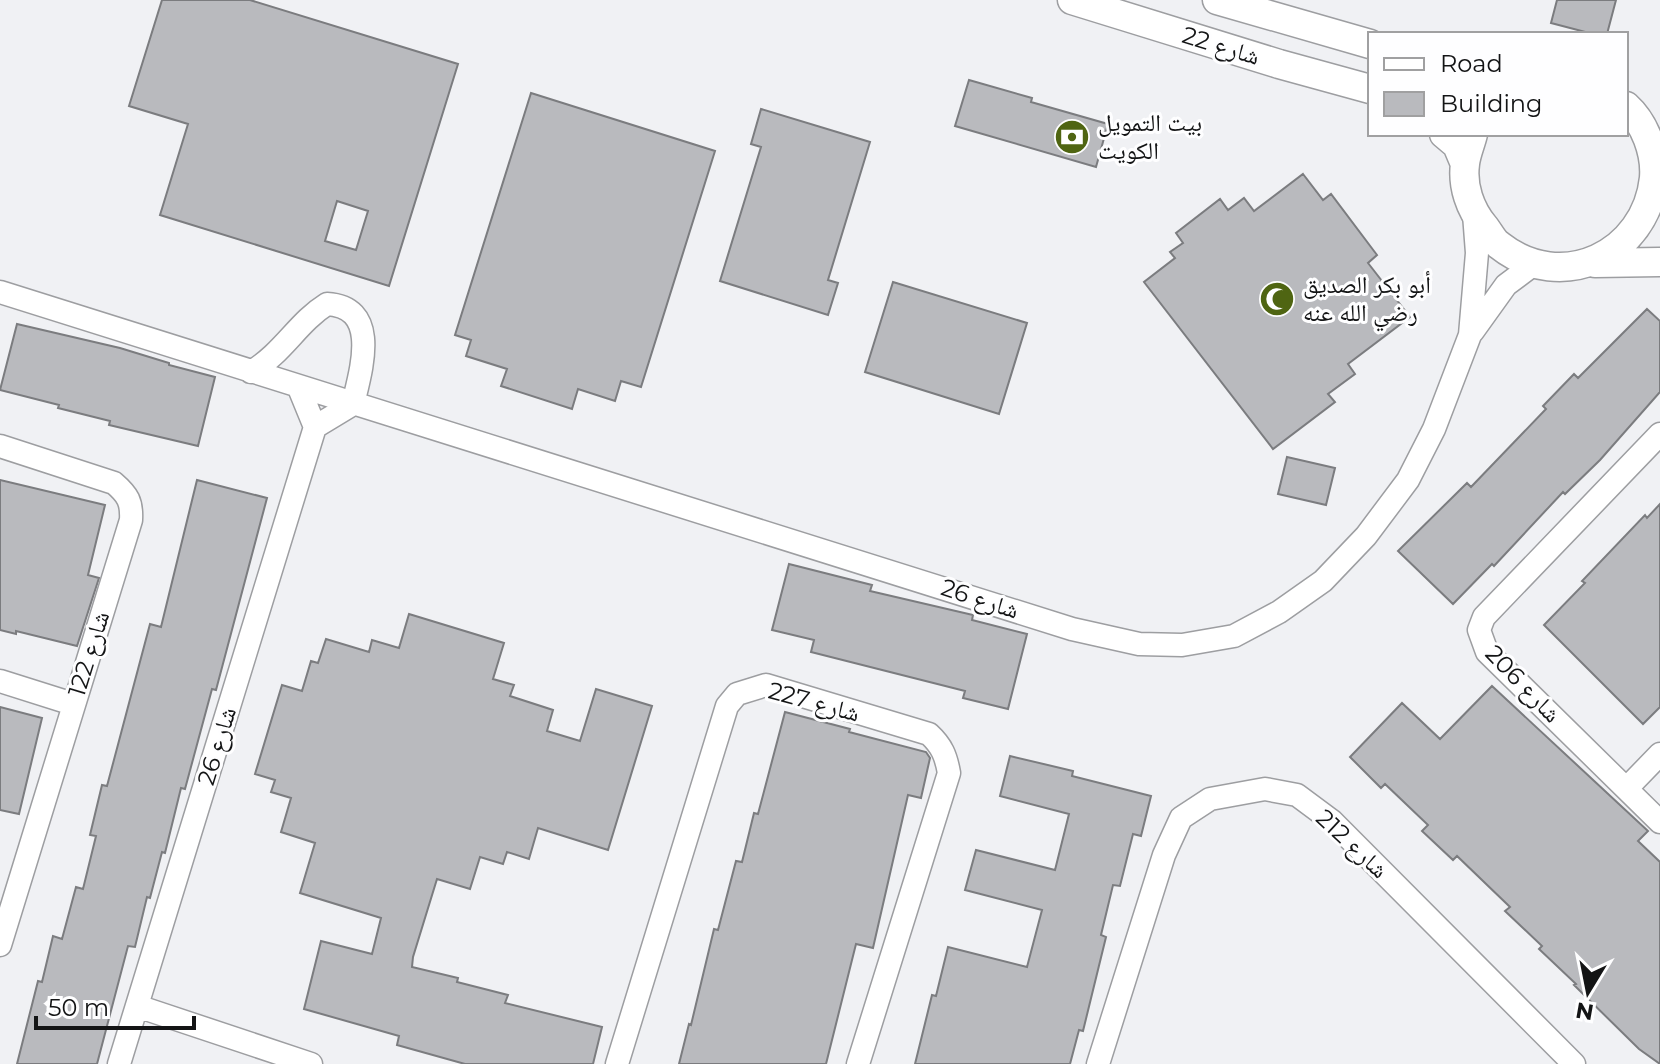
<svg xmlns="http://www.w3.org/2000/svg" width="1660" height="1064" viewBox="0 0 1660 1064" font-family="Montserrat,'Noto Naskh Arabic',sans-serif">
<rect width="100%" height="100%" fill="#f0f1f4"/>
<path fill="#b9babe" stroke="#7b7c7f" stroke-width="2" fill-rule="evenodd" d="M 162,0 L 250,0 L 458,64 L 389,286 L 160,215 L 188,124 L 129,106 ZM 337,201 L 368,211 L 356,250 L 325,241 Z
M 1557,0 L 1616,0 L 1607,34 L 1593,34 L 1551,23 Z
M 969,80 L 1032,98 L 1031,102 L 1108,124 L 1096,167 L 955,126 Z
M 531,93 L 715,151 L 641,387 L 621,381 L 615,401 L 578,389 L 572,409 L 501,386 L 507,369 L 466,356 L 471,340 L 455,335 Z
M 761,109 L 870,142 L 828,280 L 838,283 L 828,315 L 720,281 L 761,147 L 751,144 Z
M 1303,174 L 1323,200 L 1331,194 L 1377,255 L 1368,263 L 1410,317 L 1348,364 L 1355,374 L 1328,394 L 1335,402 L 1273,449 L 1144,282 L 1175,258 L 1170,252 L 1183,243 L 1176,233 L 1220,199 L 1228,210 L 1244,198 L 1254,211 Z
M 893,282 L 1027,323 L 999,414 L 865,372 Z
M 1647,309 L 1660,321 L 1660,392 L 1600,460 L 1565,494 L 1563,492 L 1494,566 L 1492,564 L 1453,604 L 1398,551 L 1467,483 L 1471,487 L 1546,409 L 1543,406 L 1574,374 L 1578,378 Z
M 17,324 L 120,348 L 169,363 L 169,365 L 215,377 L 198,446 L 109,425 L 110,421 L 58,408 L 59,405 L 0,390 Z
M 1287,457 L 1335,468 L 1326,505 L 1278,494 Z
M 0,480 L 105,505 L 88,575 L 99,578 L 77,646 L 16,631 L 16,634 L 0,630 Z
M 197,480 L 267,498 L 216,690 L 212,689 L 185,789 L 181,788 L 165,853 L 162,852 L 150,898 L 147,897 L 135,947 L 128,946 L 97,1064 L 17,1064 L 38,981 L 42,982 L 53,936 L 62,939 L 76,887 L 83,889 L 96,836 L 90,835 L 102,785 L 107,786 L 150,624 L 161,627 Z
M 1660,504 L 1660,707 L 1643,724 L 1544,625 L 1585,583 L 1582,581 L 1645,515 L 1647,518 Z
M 789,564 L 872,585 L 870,591 L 973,615 L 972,620 L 1027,634 L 1008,709 L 963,698 L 965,691 L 811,652 L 814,640 L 772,630 Z
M 409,614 L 504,643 L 493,679 L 514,685 L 510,696 L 553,710 L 547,731 L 580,741 L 596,689 L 652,706 L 608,850 L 538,828 L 529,859 L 507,852 L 503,864 L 480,857 L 470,889 L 437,879 L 413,957 L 412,967 L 458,978 L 457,982 L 508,995 L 505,1003 L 602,1027 L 593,1064 L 465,1064 L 397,1045 L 399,1036 L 304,1009 L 321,941 L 372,954 L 381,918 L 300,893 L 315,843 L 281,832 L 291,798 L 271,792 L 275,780 L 255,774 L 282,685 L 302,691 L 311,661 L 318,663 L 326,639 L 369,652 L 372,640 L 399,648 Z
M 1492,686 L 1648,831 L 1638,841 L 1660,862 L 1660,1064 L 1639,1049 L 1574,985 L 1576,984 L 1539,949 L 1542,946 L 1505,911 L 1510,907 L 1457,856 L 1453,860 L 1422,831 L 1428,825 L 1385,784 L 1381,788 L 1350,757 L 1402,703 L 1440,739 Z
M 0,707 L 42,718 L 19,814 L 0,810 Z
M 785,712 L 850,729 L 849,732 L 926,752 L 930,758 L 921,798 L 908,795 L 873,948 L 856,944 L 826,1064 L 679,1064 L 689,1024 L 691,1025 L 714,929 L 718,930 L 736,861 L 742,862 L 754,813 L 758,814 Z
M 1010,756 L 1073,771 L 1072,776 L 1151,796 L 1141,836 L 1133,834 L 1120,886 L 1113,885 L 1101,935 L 1106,937 L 1083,1031 L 1079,1030 L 1070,1064 L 915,1064 L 932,995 L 936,996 L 948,947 L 1027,967 L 1042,910 L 965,890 L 976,850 L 1055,870 L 1069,814 L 1000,796 Z"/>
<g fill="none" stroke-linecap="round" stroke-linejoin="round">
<g stroke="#9d9ea1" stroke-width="25">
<path id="minor" d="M 0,292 L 1072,629 L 1139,644 L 1182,645 L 1234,636 L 1279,612 L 1323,581 L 1366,536 L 1408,480 L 1434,429 L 1470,335 L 1477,253 L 1474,214
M 1473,331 L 1506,285 L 1534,264
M 251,372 C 283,353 298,322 327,304 C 381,307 361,370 353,404 L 315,427
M 1660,434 L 1484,617 L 1479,630 L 1487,652 L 1660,822
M 0,446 L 114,483 C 128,495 132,502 131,520 L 0,945
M 0,681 L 73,704
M 1627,788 L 1660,754
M 137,1006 L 311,1064
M 119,1064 L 315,427 L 299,388
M 617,1064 L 727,706 L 737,694 L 766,685 L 929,734 C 942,746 946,756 949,773 L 858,1064
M 1098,1064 L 1164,855 L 1181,818 L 1210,799 L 1265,789 L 1297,795 L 1332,821 L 1574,1064"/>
</g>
<g stroke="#9d9ea1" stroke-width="31">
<path id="tertiary" d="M 1072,0 L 1279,64 L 1370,89
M 1217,0 L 1370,44
M 1444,134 L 1457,145 L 1465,164
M 1473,134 C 1471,143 1466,154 1465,164 C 1462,186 1470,209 1484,226 C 1489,232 1493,241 1499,245 C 1562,295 1646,254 1654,178 C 1656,153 1645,123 1626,106
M 1595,263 L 1660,262"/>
</g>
<use href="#minor" stroke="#fff" stroke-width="22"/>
<use href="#tertiary" stroke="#fff" stroke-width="28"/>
</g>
<defs>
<g id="bank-disc" transform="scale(1.8)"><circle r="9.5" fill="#4f6512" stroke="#fefeff"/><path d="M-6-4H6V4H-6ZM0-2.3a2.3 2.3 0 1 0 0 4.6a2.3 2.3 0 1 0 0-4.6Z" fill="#fff"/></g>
<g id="mosque-disc" transform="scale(1.8)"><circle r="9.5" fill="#4f6512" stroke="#fefeff"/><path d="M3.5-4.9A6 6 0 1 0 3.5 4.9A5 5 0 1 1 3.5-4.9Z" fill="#fff"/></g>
</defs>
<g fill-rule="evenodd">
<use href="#bank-disc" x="1072" y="137"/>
<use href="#mosque-disc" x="1277" y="299"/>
</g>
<g text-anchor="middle" stroke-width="6" stroke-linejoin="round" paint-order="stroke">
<g font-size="24" fill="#131415" stroke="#fefeff">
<text transform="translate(1221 46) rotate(17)" y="8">شارع 22</text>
<text transform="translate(980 599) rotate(18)" y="8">شارع 26</text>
<text transform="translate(89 654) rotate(-73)" y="8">شارع 122</text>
<text transform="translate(1523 684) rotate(46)" y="8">شارع 206</text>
<text transform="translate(814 702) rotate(15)" y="8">شارع 227</text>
<text transform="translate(217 746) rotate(-73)" y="8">شارع 26</text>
<text transform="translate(1352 844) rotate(43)" y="8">شارع 212</text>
</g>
<g font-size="24" fill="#131415" stroke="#fefeff" text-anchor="start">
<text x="1098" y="131">بيت التمويل<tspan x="1098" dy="28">الكويت</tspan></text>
<text x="1303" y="293">أبو بكر الصديق<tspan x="1303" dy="28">رضي الله عنه</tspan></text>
</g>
</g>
<rect x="1368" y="32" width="260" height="104" fill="#fefeff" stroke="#a0a0a1" stroke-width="2"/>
<rect x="1384" y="58" width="40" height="12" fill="#ffffff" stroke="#a0a0a1" stroke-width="2"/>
<text x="1440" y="72" font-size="24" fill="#131415">Road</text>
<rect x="1384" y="92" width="40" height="24" fill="#b9babe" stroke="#a0a0a1" stroke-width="2"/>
<text x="1440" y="112" font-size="24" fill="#131415">Building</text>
<g transform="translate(1588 992) rotate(190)" stroke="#fefeff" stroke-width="6" paint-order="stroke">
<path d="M0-6L14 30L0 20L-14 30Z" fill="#131415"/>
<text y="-12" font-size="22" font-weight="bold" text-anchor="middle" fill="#131415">N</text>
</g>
<path d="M36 1016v12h158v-12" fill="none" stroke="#131415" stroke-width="4"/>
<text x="48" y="1016" font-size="24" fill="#131415" stroke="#fefeff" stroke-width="6" paint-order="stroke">50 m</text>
</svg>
